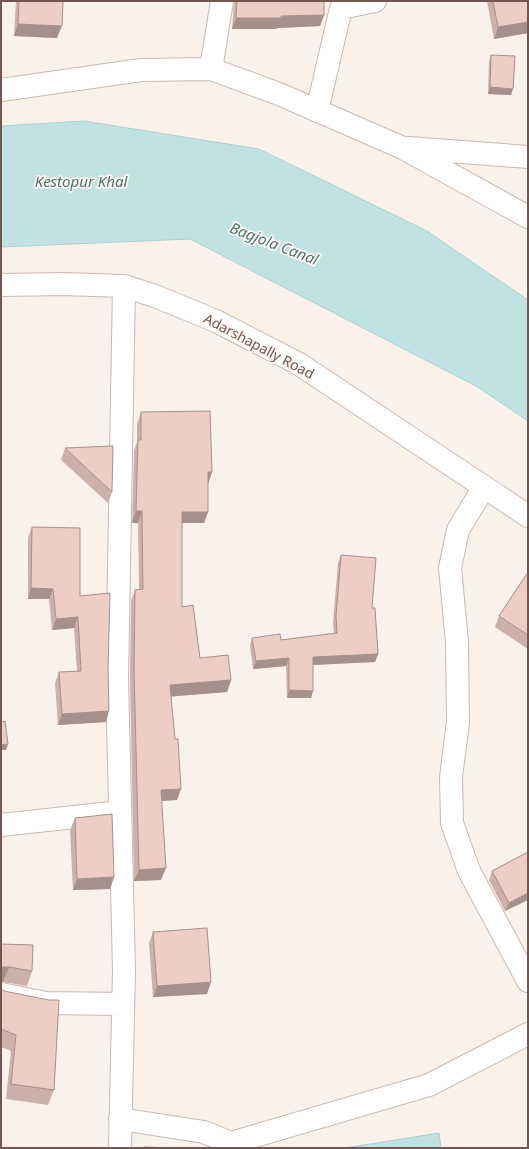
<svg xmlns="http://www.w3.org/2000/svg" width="529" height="1149" viewBox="0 0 529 1149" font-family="'Noto Sans',sans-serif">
<rect width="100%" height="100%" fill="#faf1ea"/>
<path fill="#c1e2e1" stroke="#a8d2d1" d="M 84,121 L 259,149 L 427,231 L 528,300 L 528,421 L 476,386 L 190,239 L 1,247 L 1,126 Z
M 439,1133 L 441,1148 L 345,1148 Z"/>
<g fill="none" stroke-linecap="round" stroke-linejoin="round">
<g stroke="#cbb8b1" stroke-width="24">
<path id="minor" d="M 211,69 L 222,1
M 1,90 L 141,70 L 211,69 L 279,94 L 403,148 L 528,217
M 317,111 L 341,8 L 375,1
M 409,148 L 528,157
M 1,285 L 63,284 L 124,286 L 155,296 L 216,321 L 299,364 L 528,516
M 484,487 L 458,530 L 450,568 L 457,642 L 458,722 L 451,777 L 452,823 L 469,871 L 528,981
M 1,825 L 120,812
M 1,994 L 46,1003 L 123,1004
M 120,1119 L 204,1132 L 231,1143 L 429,1085 L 528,1034
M 120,1148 L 124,970 L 117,680 L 124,286"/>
</g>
<use href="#minor" stroke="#fff" stroke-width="22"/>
</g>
<path fill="#cbb1a9" d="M 16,1 L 63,1 L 57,38 L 14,36 Z
M 234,1 L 324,1 L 324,15 L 320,26 L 277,28 L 277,29 L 232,29 Z
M 487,1 L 528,1 L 528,33 L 494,39 Z
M 491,55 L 511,95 L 488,94 L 489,61 Z
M 141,412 L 212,472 L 208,483 L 208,512 L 204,523 L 182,523 L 182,607 L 200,658 L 231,680 L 227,692 L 171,696 L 177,800 L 162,801 L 161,880 L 134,881 L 130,680 L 131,601 L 135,590 L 139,590 L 138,523 L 132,523 L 134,451 L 137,442 L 137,424 Z
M 65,448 L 112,492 L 108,503 L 61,460 Z
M 32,527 L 80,596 L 106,722 L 58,725 L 55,683 L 59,672 L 77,671 L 74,628 L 52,630 L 49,599 L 28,599 L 28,538 Z
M 341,555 L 372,608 L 378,654 L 375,662 L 313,665 L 311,698 L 287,698 L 286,666 L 253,669 L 250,645 L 252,638 L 281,640 L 334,634 L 333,623 L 338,563 Z
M 528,572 L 528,649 L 495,627 L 499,616 Z
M 75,818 L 114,877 L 110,889 L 73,890 L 70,830 Z
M 528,852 L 528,900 L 505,911 L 489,880 L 492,871 Z
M 153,932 L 207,994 L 153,997 L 149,943 Z
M 1,944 L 32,971 L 27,986 L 3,982 L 1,982 Z
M 1,989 L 54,1090 L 48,1105 L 6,1099 L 11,1051 L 1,1047 Z"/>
<path fill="#a5908a" d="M 324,15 L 320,26 L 277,28 L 277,29 L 232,29 L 236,18 Z
M 528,22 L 528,33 L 494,39 L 498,27 Z
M 18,24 L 62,26 L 57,38 L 14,36 Z
M 490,87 L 513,89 L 511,95 L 488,94 Z
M 208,472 L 212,472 L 208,484 Z
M 136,511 L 142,511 L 138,523 L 132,523 Z
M 182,512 L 208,512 L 204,523 L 178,523 Z
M 31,588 L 53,589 L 49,599 L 28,599 Z
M 78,617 L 74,628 L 52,630 L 56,619 Z
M 378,654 L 375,662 L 310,665 L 313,657 Z
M 289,658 L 286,666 L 253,669 L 256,661 Z
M 231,680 L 227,692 L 166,697 L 170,685 Z
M 289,690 L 313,691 L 311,698 L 287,698 Z
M 109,711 L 106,722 L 58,725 L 62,714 Z
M 8,744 L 6,750 L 1,750 L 1,745 Z
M 181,789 L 177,800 L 157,801 L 161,790 Z
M 166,868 L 161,880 L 134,881 L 139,870 Z
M 114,877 L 110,889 L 73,890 L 77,879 Z
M 528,893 L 528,900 L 505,911 L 509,903 Z
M 3,967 L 9,967 L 3,982 L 1,982 L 1,968 Z
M 211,982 L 207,994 L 153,997 L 157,986 Z"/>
<path fill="#eccec5" stroke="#a5908a" d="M 19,1 L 63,1 L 62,26 L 18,24 Z
M 237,1 L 324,1 L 324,15 L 281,16 L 281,18 L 236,18 Z
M 493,1 L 528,1 L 528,22 L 498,27 Z
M 491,55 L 515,56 L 513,89 L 490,87 Z
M 210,411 L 212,472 L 208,472 L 208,512 L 182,512 L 182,607 L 193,605 L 200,658 L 228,655 L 231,680 L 170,685 L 175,739 L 178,739 L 181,789 L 161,790 L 166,868 L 139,870 L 134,668 L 135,590 L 143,589 L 142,511 L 136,511 L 138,440 L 141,440 L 141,412 Z
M 113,446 L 112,492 L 65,448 Z
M 32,527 L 80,528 L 80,596 L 110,593 L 108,669 L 109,711 L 62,714 L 59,672 L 81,671 L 78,617 L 56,619 L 53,589 L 31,588 Z
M 341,555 L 376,558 L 372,608 L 375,608 L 378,654 L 313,657 L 313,691 L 289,690 L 289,658 L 256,661 L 252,638 L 280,634 L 281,640 L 337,633 L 336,616 Z
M 528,572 L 528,635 L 499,616 Z
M 5,721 L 8,744 L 1,745 L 1,722 Z
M 112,814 L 114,877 L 77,879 L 75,818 Z
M 528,852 L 528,893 L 509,903 L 492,871 Z
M 207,928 L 211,982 L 157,986 L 153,932 Z
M 1,944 L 33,945 L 32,971 L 9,967 L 3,967 L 1,968 Z
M 1,989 L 4,991 L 49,1000 L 59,1000 L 54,1090 L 11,1084 L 16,1035 L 1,1029 Z
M 144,1147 L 176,1148 L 144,1148 Z"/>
<g text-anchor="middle" stroke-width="3.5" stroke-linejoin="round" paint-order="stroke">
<g font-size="14" fill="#725751" stroke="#fdf6f1">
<text transform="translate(259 346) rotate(28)" y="5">Adarshapally Road</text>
</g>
<g font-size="15" font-style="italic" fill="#467575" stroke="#fdf6f1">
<text x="81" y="187">Kestopur Khal</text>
<text transform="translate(274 244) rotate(21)" y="5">Bagjola Canal</text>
</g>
</g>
<rect width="529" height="1149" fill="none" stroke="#725751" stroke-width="4"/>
</svg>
